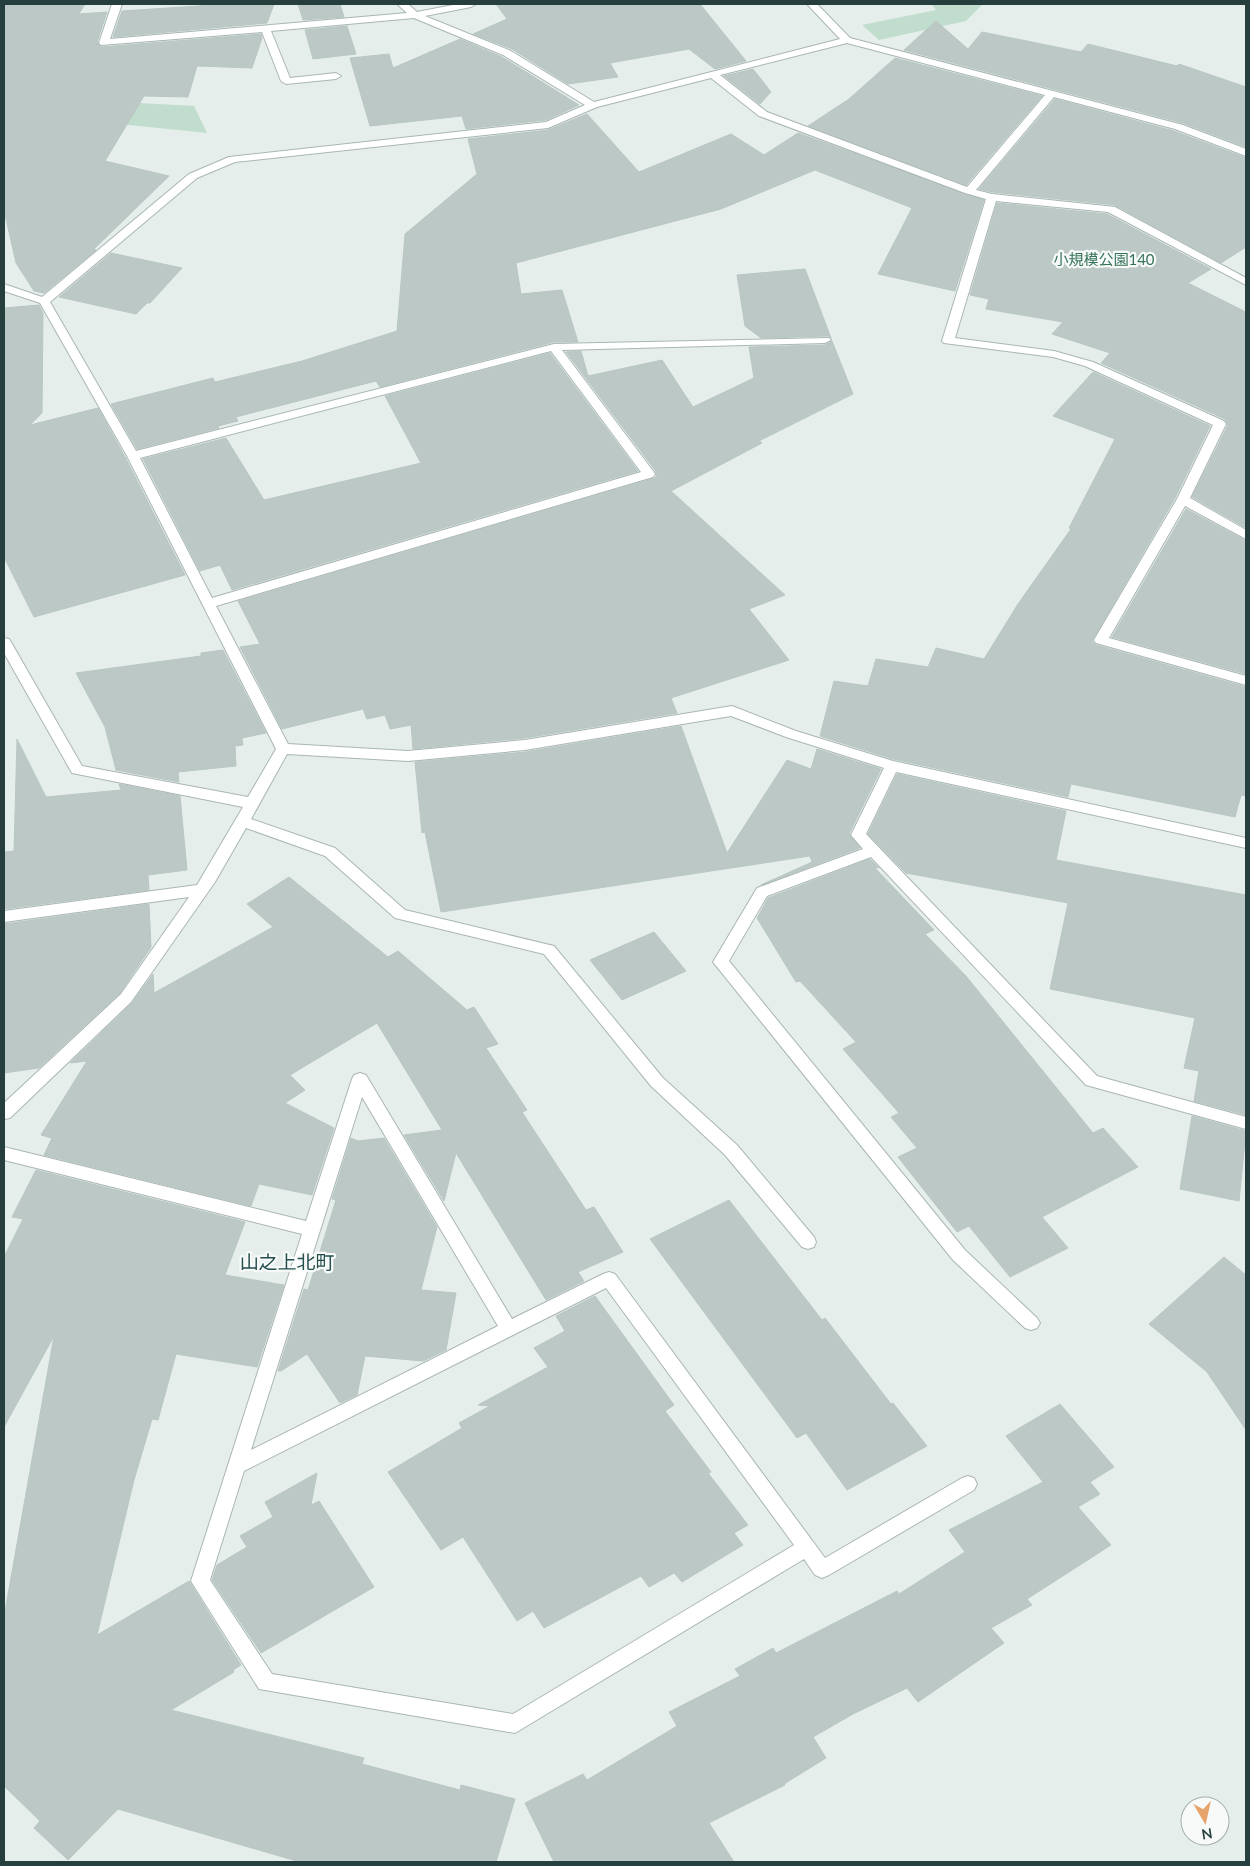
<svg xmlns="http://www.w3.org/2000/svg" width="1250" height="1866" viewBox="0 0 1250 1866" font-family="Lato,'Noto Sans JP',sans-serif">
<rect width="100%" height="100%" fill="#e6eeec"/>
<path fill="#c1ddce" d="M 931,4 L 983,4 L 966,21 L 879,40 L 862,25 L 936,10 Z
M 67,99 L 194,106 L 207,133 L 62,118 Z"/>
<path fill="#bbc8c5" stroke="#b9c7c4" d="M 4,4 L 85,4 L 79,14 L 107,12 L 97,42 L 101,47 L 261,34 L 262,38 L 252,68 L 197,66 L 188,97 L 144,96 L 105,161 L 169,176 L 94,249 L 96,250 L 44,293 L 34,291 L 16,263 L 4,210 Z
M 228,4 L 274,4 L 267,23 L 113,37 L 122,11 Z
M 298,4 L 340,4 L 344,17 L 303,20 Z
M 496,4 L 700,4 L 746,61 L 715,69 L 689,49 L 610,63 L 618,77 L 568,84 L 512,49 L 473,34 L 507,19 Z
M 936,21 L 968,49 L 982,32 L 1081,52 L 1088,44 L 1177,66 L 1179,64 L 1246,87 L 1246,147 L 1183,123 L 904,50 Z
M 347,26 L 356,54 L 313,59 L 305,30 Z
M 460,39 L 502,57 L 579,105 L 546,120 L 466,129 L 462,116 L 370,126 L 350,58 L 389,54 L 393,68 Z
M 895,58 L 1042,96 L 966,185 L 808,126 L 849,99 Z
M 753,69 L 771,92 L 760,104 L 724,76 Z
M 1055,99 L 1174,131 L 1246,158 L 1246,247 L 1221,263 L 1115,205 L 992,192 L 979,189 Z
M 587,114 L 639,172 L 731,134 L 764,155 L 798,133 L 984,200 L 955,291 L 878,274 L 912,208 L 815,170 L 721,209 L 516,263 L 521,294 L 562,290 L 578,342 L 554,342 L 380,387 L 376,381 L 236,417 L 238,421 L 218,426 L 219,428 L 137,449 L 111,404 L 213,378 L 215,382 L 302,361 L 397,331 L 405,234 L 477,174 L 468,139 L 548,130 Z
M 997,203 L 1107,214 L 1211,269 L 1188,283 L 1246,312 L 1246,528 L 1192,497 L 1228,425 L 1225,419 L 1101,363 L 1110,353 L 1052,334 L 1063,322 L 986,309 L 989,299 L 970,295 Z
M 111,253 L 182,268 L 150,303 L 147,303 L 136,314 L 59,297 Z
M 805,269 L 831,338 L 829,336 L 761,338 L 745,326 L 737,275 Z
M 39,305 L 43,313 L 42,413 L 30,425 L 98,408 L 125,457 L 185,575 L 34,617 L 4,557 L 4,308 Z
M 832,341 L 853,394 L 759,441 L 762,443 L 671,491 L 785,595 L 749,609 L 789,660 L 671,698 L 677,713 L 525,738 L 413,749 L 411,725 L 390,729 L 385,715 L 367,719 L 363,709 L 282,729 L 240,647 L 260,644 L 238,601 L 655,478 L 657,475 L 655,470 L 566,352 L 581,351 L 588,376 L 662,360 L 693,407 L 754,378 L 749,347 L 825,345 Z
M 550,353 L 638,471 L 232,590 L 220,565 L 200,571 L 143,459 L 226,438 L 264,500 L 421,463 L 385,396 Z
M 1093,372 L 1210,426 L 1175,498 L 1092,641 L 1096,645 L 1246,687 L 1246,796 L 1241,795 L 1235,817 L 1071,784 L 1068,797 L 893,759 L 820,736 L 834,681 L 868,686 L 876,659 L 928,667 L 936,648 L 984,659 L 1018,604 L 1071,529 L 1069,528 L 1115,439 L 1053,416 Z
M 1186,509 L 1246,541 L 1246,674 L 1112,637 Z
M 223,650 L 266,733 L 242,738 L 243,745 L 235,746 L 236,766 L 178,772 L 179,782 L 116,770 L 105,727 L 76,673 L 201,656 L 201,653 Z
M 681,726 L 727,853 L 787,760 L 811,769 L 817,749 L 881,769 L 849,834 L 860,848 L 761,885 L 812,862 L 810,856 L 441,912 L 425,832 L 422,833 L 415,762 L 525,752 Z
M 17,739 L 46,797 L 121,790 L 119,784 L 180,796 L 187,870 L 148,875 L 149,890 L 4,909 L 4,852 L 14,851 Z
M 897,774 L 1066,811 L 1056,860 L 1246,895 L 1246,1115 L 1194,1101 L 1199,1071 L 1184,1068 L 1195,1018 L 1050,989 L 1068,903 L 906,873 L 868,834 Z
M 870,859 L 879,868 L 874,867 L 934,930 L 925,934 L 966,976 L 1093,1133 L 1103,1128 L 1138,1167 L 1042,1217 L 1068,1248 L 1010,1277 L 969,1226 L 957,1232 L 898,1157 L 917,1148 L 891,1117 L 899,1113 L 843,1049 L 856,1042 L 800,981 L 796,982 L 757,918 L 768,898 Z
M 289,877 L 388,957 L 398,951 L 467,1010 L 474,1007 L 498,1044 L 486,1048 L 527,1110 L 522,1112 L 586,1210 L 594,1207 L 623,1252 L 578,1272 L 584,1281 L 546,1300 L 456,1153 L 444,1201 L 404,1135 L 442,1130 L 377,1023 L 290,1075 L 305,1090 L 285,1103 L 334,1128 L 312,1195 L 259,1184 L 251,1206 L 44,1155 L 52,1138 L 41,1135 L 87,1061 L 70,1063 L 132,1003 L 153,974 L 154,993 L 273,927 L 247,904 Z
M 149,904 L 151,947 L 120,993 L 39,1068 L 4,1073 L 4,924 Z
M 654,932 L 686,971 L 622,1000 L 590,960 Z
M 1192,1116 L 1246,1131 L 1239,1201 L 1180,1189 Z
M 351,1138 L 358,1141 L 384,1138 L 437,1227 L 421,1290 L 456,1293 L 446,1350 L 423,1361 L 365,1356 L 357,1395 L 340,1403 L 307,1354 L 281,1371 L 278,1371 L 304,1289 L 308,1290 L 336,1200 L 332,1199 Z
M 36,1170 L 245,1222 L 225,1275 L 284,1285 L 257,1367 L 176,1354 L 158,1420 L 152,1419 L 134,1480 L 97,1635 L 189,1581 L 241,1665 L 233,1670 L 234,1672 L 171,1710 L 364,1758 L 362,1764 L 460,1790 L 461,1785 L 515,1799 L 496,1862 L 300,1862 L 118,1809 L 68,1860 L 34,1828 L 40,1821 L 4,1786 L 4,1617 L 54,1336 L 4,1427 L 4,1257 L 23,1219 L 12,1217 Z
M 729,1200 L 822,1320 L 825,1318 L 891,1404 L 893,1403 L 927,1446 L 847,1490 L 806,1433 L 797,1438 L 650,1239 Z
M 1224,1257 L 1246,1275 L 1246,1430 L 1207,1372 L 1149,1324 Z
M 595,1296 L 674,1405 L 665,1411 L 711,1472 L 708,1473 L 748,1525 L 734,1533 L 743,1545 L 682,1582 L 674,1573 L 649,1587 L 641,1576 L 544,1628 L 533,1611 L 517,1621 L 463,1537 L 441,1550 L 388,1472 L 462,1428 L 459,1423 L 490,1406 L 478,1405 L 548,1367 L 534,1348 L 565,1331 L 556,1316 Z
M 1060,1404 L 1114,1467 L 1090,1482 L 1100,1494 L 1078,1507 L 1111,1545 L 1027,1599 L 1032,1605 L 991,1628 L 1004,1643 L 918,1702 L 907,1688 L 853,1714 L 813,1737 L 826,1758 L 784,1784 L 785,1785 L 709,1823 L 734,1862 L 554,1862 L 525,1803 L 583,1774 L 587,1780 L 677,1726 L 669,1712 L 740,1676 L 735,1669 L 773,1648 L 776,1653 L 897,1591 L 899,1594 L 965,1552 L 949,1530 L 1043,1482 L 1006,1436 Z
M 317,1473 L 311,1505 L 319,1501 L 374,1587 L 261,1653 L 212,1580 L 217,1565 L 247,1547 L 240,1536 L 273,1517 L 265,1502 Z"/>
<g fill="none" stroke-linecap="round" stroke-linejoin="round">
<g stroke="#a9b6b4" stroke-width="2">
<path id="minor" d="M 112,4 L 122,4 L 110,39 L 407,13 L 397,4 L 408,4 L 417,12 L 458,4 L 476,4 L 471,7 L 425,16 L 511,51 L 594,102 L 840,39 L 807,4 L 817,4 L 850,38 L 1183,125 L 1246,149 L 1246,156 L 1175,129 L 1054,97 L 976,190 L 992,194 L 1115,207 L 1246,278 L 1246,285 L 1108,212 L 996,201 L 955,338 L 1054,351 L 1093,362 L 1224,421 L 1226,424 L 1190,498 L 1246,530 L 1246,539 L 1185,506 L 1109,638 L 1246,676 L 1246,685 L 1096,643 L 1094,640 L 1177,499 L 1213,425 L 1085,366 L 1053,357 L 944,343 L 942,341 L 986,199 L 965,193 L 759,116 L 711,78 L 597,107 L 548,128 L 235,162 L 197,178 L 50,302 L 136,451 L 554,344 L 829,338 L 831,340 L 825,343 L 562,350 L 653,471 L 655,474 L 653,477 L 216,606 L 288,744 L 408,751 L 525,740 L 732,706 L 796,731 L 893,761 L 1246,838 L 1246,848 L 896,772 L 866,834 L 1097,1076 L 1246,1117 L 1246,1129 L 1086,1085 L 871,857 L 767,896 L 729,961 L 965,1250 L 1037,1318 L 1040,1323 L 1037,1328 L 1031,1330 L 1025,1328 L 953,1260 L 713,962 L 757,888 L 863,849 L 851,835 L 884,768 L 786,737 L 731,716 L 525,750 L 408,761 L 287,754 L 251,819 L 335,848 L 405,910 L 554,946 L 663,1078 L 737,1145 L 814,1237 L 816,1242 L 814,1247 L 808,1249 L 802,1247 L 725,1155 L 651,1086 L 544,954 L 395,918 L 325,856 L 246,828 L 215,882 L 131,1002 L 10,1118 L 4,1119 L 4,1103 L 121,994 L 189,897 L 4,922 L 4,911 L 197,885 L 243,807 L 72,773 L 4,653 L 4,638 L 9,639 L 11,642 L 82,766 L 248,797 L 276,749 L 127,456 L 40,303 L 4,291 L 4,284 L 42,297 L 189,174 L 229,157 L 546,122 L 585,105 L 503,55 L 414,18 L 271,31 L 290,78 L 336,73 L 341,76 L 336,79 L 286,84 L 281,81 L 262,32 L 101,45 L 99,43 ZM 847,43 L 1045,95 L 967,187 L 767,112 L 720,75 ZM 551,351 L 641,472 L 212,598 L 140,458 Z
M 360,1073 L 366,1075 L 512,1319 L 603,1274 L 609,1272 L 615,1274 L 825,1558 L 962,1478 L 968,1476 L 974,1478 L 977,1484 L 974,1490 L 829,1575 L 822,1578 L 815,1575 L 804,1559 L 515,1733 L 259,1689 L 191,1581 L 302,1234 L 4,1160 L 4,1147 L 306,1221 L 352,1079 L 354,1075 ZM 362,1097 L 498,1326 L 251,1450 ZM 606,1288 L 794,1545 L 513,1714 L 272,1674 L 210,1580 L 244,1471 Z"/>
</g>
<use href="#minor" fill="#fff" fill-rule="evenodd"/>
</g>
<g text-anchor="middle" stroke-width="4.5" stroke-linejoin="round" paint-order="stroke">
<g font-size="15" fill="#347259" stroke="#f7faf9">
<text x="1104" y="265">小規模公園140</text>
</g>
<g font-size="19" fill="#244f4e" stroke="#f7faf9">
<text x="287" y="1269">山之上北町</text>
</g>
</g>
<rect width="1250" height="1866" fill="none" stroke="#263e3d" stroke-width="10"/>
<g transform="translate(1205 1821) rotate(171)"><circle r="24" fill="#f7faf9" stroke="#a3afae"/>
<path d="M0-4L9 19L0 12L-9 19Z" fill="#e6a36c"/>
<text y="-8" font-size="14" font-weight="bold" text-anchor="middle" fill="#263e3d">N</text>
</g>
</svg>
